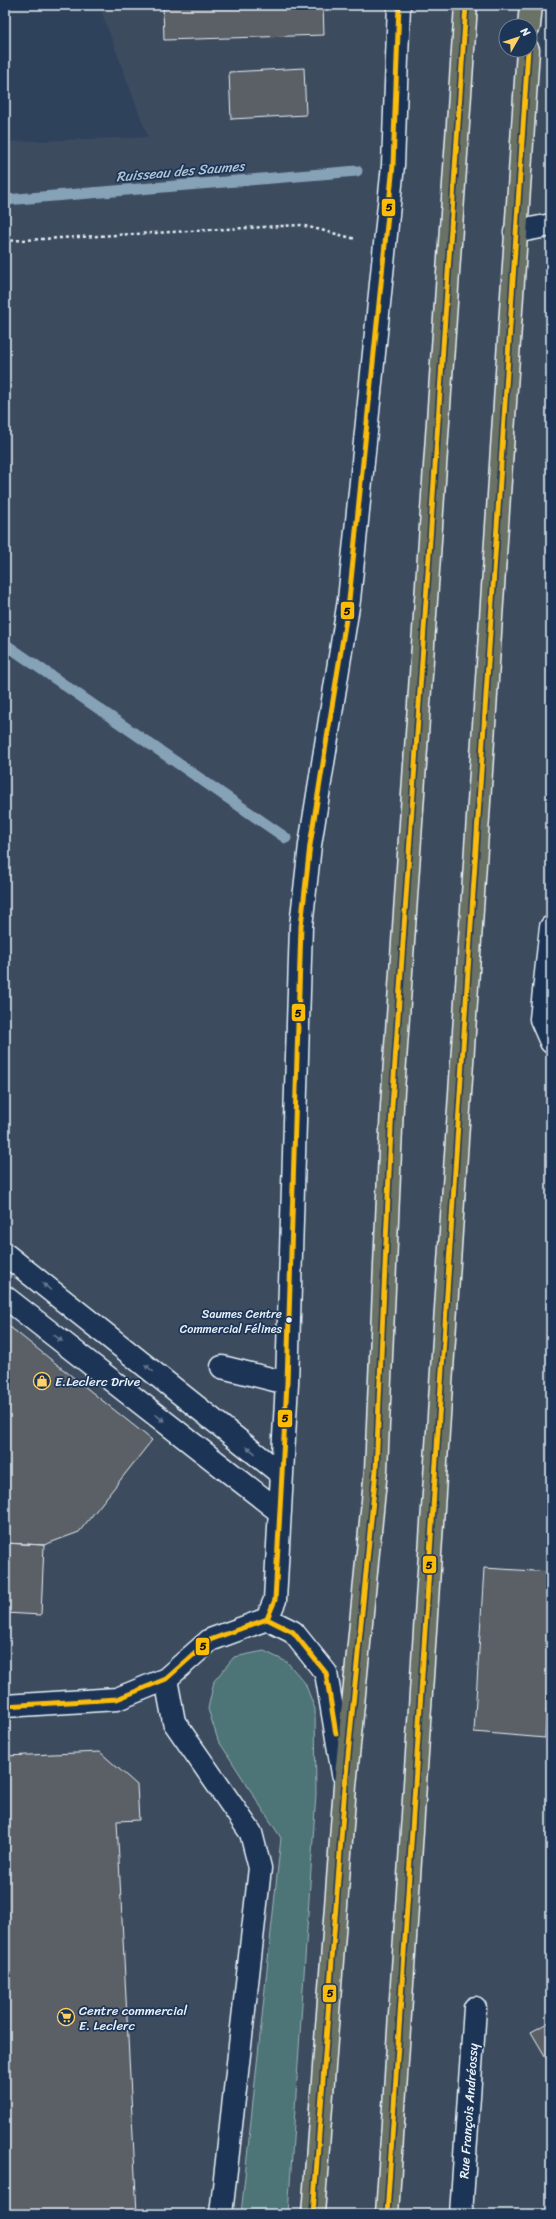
<svg xmlns="http://www.w3.org/2000/svg" width="556" height="2219" viewBox="0 0 556 2219" font-family="Sriracha,sans-serif">
<rect width="100%" height="100%" fill="#2f425c"/>
<filter id="ink" filterUnits="userSpaceOnUse"><feTurbulence type="fractalNoise" baseFrequency=".025" numOctaves="2"/><feDisplacementMap in="SourceGraphic" scale="8" xChannelSelector="R" yChannelSelector="G"/><feConvolveMatrix kernelMatrix="1 2 1 2 8 2 1 2 1" color-interpolation-filters="sRGB"/></filter>
<g filter="url(#ink)">
<path fill="#3c4b5f" fill-rule="evenodd" d="M 99,5 L 537,5 L 540,53 L 551,58 L 551,2214 L 5,2214 L 5,142 L 148,137 ZM 506,26 L 530,26 L 530,50 L 506,50 Z"/>
<path fill="#4e7578" stroke="#9bb3b8" d="M 264,1651 L 287,1662 L 305,1683 L 315,1709 L 316,1794 L 288,2214 L 241,2214 L 281,1838 L 218,1740 L 208,1709 L 214,1681 L 234,1657 Z"/>
<g fill="none" stroke-linecap="round" stroke-linejoin="round">
<path stroke="#86a2b7" stroke-width="11" d="M 5,200 L 357,171
M 5,644 L 286,838"/>
</g>
<path fill="#5a6066" stroke="#e8f1f8" d="M 163,5 L 323,5 L 324,35 L 164,40 Z
M 304,68 L 306,115 L 231,119 L 229,72 Z
M 5,1323 L 152,1440 L 79,1532 L 44,1545 L 5,1543 Z
M 5,1543 L 44,1545 L 41,1615 L 5,1613 Z
M 484,1568 L 551,1572 L 551,1625 L 545,1738 L 474,1732 Z
M 100,1752 L 137,1785 L 139,1820 L 117,1821 L 137,2214 L 5,2214 L 5,1756 Z
M 551,2021 L 551,2066 L 531,2032 Z"/>
<g fill="none" stroke-linecap="round" stroke-linejoin="round">
<g stroke="#e8f1f8" stroke-width="25">
<path id="minor" d="M 515,232 L 551,225
M 551,927 L 541,1019 L 551,1042
M 5,1254 L 281,1474
M 5,1297 L 280,1512
M 222,1367 L 287,1383
M 267,1619 L 275,1600 L 287,1383 L 301,926 L 310,845 L 349,600 L 393,165 L 399,5
M 166,1679 L 174,1722 L 251,1833 L 260,1868 L 221,2214
M 5,1706 L 117,1699 L 166,1679 L 210,1640 L 267,1619 L 293,1632 L 326,1673 L 343,1774
M 461,2214 L 475,2008"/>
</g>
<g stroke="#e8f1f8" stroke-width="25">
<path id="major" d="M 529,26 L 531,5
M 313,2214 L 345,1786 L 376,1470 L 392,1106 L 466,5
M 387,2214 L 528,50"/>
</g>
<path stroke="#e8f1f8" stroke-width="2.5" stroke-dasharray="3 3" stroke-linecap="butt" d="M 5,241 L 301,225 L 356,239"/>
<use href="#minor" stroke="#1d3557" stroke-width="22"/>
<use href="#major" stroke="#6b7165" stroke-width="22"/>
<g stroke="#1d3557" stroke-width="8">
<path id="bus-1" d="M 267,1619 L 275,1600 L 287,1383 L 301,926 L 310,845 L 349,600 L 393,165 L 399,5
M 5,1706 L 117,1699 L 166,1679 L 210,1640 L 267,1619 L 293,1632 L 326,1673 L 336,1734
M 313,2214 L 345,1786 L 376,1470 L 392,1106 L 466,5
M 387,2214 L 528,50"/>
</g>
<use href="#bus-1" stroke="#fabc09" stroke-width="5"/>
</g>
<defs><path id="oneway-solid" d="M-6-.8H1V-3.2L6.5 0L1 3.2V.8H-6Z"/></defs>
<g fill="#64778f">
<use href="#oneway-solid" transform="translate(47 1287) rotate(-141)"/>
<use href="#oneway-solid" transform="translate(58 1338) rotate(38)"/>
<use href="#oneway-solid" transform="translate(149 1368) rotate(-141)"/>
<use href="#oneway-solid" transform="translate(160 1418) rotate(38)"/>
<use href="#oneway-solid" transform="translate(251 1450) rotate(-141)"/>
</g>
</g>
<defs>
<g id="shop-ring" transform="scale(0.9)"><circle r="9.5" fill="#1d3557" stroke="#ffd166" stroke-width="1.5"/><path d="M-5-2.5h2.3a2.7 3.5 0 0 1 5.4 0H5L5.5 6h-11ZM-1.5-2.5h3a1.5 2.3 0 0 0-3 0Z" fill="#ffd166"/></g>
<g id="supermarket-ring" transform="scale(0.9)"><circle r="9.5" fill="#1d3557" stroke="#ffd166" stroke-width="1.5"/><path d="M-6-5.5h2.5l.6 2H6L4.5 2H-2.5L-4.4-4H-6ZM-1.5 3.2a1.3 1.3 0 1 0 .1 0ZM3 3.2a1.3 1.3 0 1 0 .1 0Z" fill="#ffd166"/></g>
</defs>
<g fill-rule="evenodd">
<use href="#shop-ring" x="42" y="1381"/>
<use href="#supermarket-ring" x="66" y="2017"/>
</g>
<circle fill="#e8f1f8" stroke="#1d3557" stroke-width="1.5" cx="289" cy="1320" r="3.5"/>
<g text-anchor="middle" stroke-width="3.5" stroke-linejoin="round" paint-order="stroke">
<g font-size="12" fill="#e8f1f8" stroke="#1d3557" text-anchor="end">
<text x="282" y="1318">Saumes Centre<tspan x="282" dy="15">Commercial Félines</tspan></text>
</g>
<g font-size="13" fill="#e8f1f8" stroke="#1d3557" text-anchor="start">
<text x="55" y="1386">E.Leclerc Drive</text>
<text x="79" y="2015">Centre commercial<tspan x="79" dy="15">E. Leclerc</tspan></text>
</g>
<g font-size="13" fill="#e8f1f8" stroke="#1d3557">
<text transform="translate(468 2111) rotate(-86)" y="5">Rue François Andréossy</text>
</g>
<g font-size="14" font-style="italic" fill="#afc3d2" stroke="#1d3557">
<text transform="translate(180 171) rotate(-5)" y="5">Ruisseau des Saumes</text>
</g>
</g>
<g stroke="#1d3557" stroke-width="1.5">
<rect x="381" y="198" width="15" height="19" rx="4" fill="#fabc09"/>
<rect x="340" y="601" width="15" height="19" rx="4" fill="#fabc09"/>
<rect x="291" y="1003" width="15" height="19" rx="4" fill="#fabc09"/>
<rect x="277" y="1409" width="16" height="19" rx="4" fill="#fabc09"/>
<rect x="422" y="1555" width="15" height="19" rx="4" fill="#fabc09"/>
<rect x="195" y="1637" width="15" height="19" rx="4" fill="#fabc09"/>
<rect x="322" y="1984" width="15" height="19" rx="4" fill="#fabc09"/>
</g>
<g font-size="11" text-anchor="middle" font-weight="bold" fill="#111">
<text x="389" y="211">5</text>
<text x="347" y="615">5</text>
<text x="298" y="1017">5</text>
<text x="285" y="1422">5</text>
<text x="429" y="1569">5</text>
<text x="203" y="1650">5</text>
<text x="330" y="1997">5</text>
</g>
<rect width="556" height="2219" fill="none" stroke="#1d3557" stroke-width="20"/>
<rect x="10" y="10" width="536" height="2199" fill="none" stroke="#e8f1f8" stroke-width="1.5" filter="url(#ink)"/>
<g transform="translate(518 38) rotate(51)"><circle r="19" fill="#1d3557" stroke="#6e8097"/>
<path d="M0-3L7 15L0 10L-7 15Z" fill="#ffd166"/>
<text y="-6" font-size="11" font-weight="bold" text-anchor="middle" fill="#e8f1f8">N</text>
</g>
</svg>
